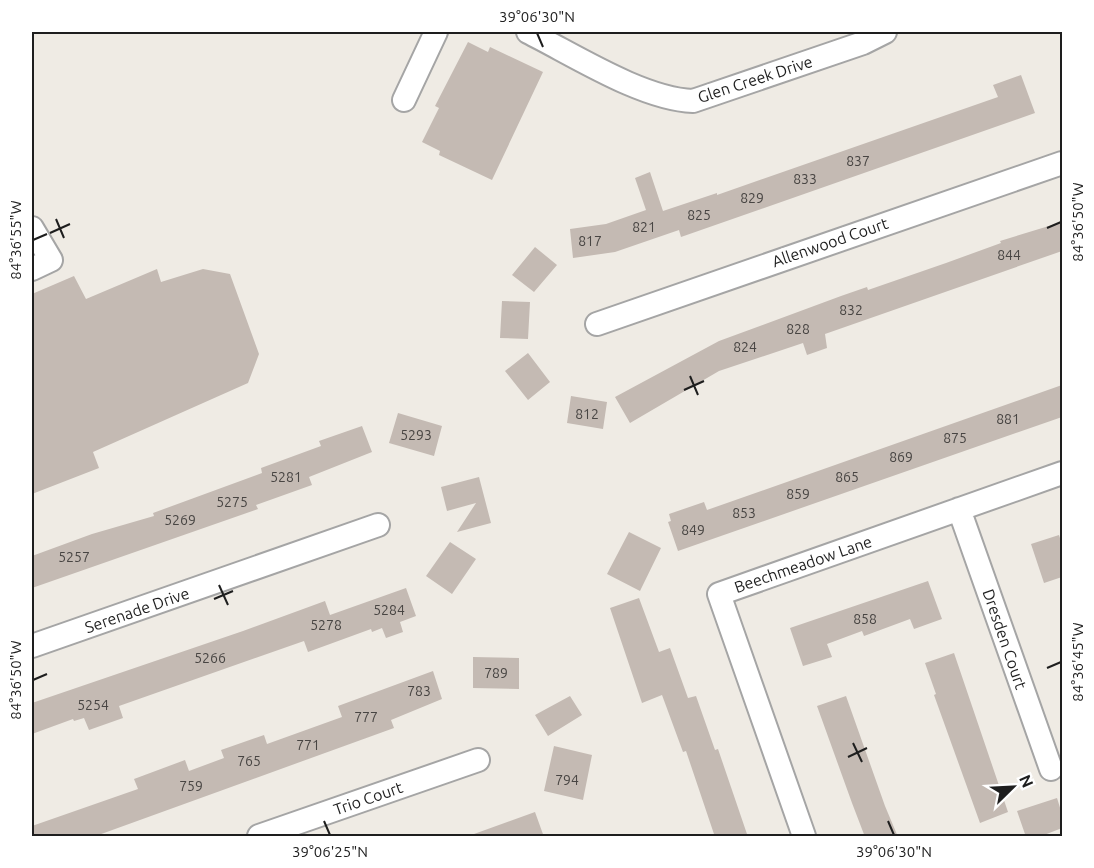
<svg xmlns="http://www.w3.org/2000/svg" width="1094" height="868" viewBox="0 0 1094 868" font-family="Ubuntu,sans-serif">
<rect width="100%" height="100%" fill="#efebe4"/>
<path fill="#c4bab3" d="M 468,42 L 488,52 L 490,47 L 543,72 L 492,180 L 439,155 L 440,151 L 422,142 L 439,108 L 435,106 Z
M 1021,75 L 1035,113 L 681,237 L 679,230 L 615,252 L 573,258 L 570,229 L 606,224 L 646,210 L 635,178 L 650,172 L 663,211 L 717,193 L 717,195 L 998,97 L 993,85 Z
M 1062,222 L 1062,251 L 825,334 L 827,348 L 807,355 L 803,343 L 719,371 L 630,423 L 615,397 L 719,341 L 841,296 L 867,287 L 868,290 L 946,263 L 1001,243 L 1000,241 Z
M 535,247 L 557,265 L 534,292 L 512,275 Z
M 157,269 L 161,282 L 203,269 L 230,274 L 259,354 L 248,383 L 93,452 L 99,468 L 32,494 L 32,294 L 74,276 L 86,299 Z
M 502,301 L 530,302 L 528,339 L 500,338 Z
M 528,353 L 550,382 L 528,400 L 505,371 Z
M 1062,385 L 1062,417 L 678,551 L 668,522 L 671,521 L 669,514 L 704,502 L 707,510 Z
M 571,396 L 607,402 L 603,429 L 567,423 Z
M 398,413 L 442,426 L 434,456 L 389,443 Z
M 362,426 L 372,452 L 309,477 L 312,485 L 256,505 L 258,509 L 32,588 L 32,556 L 92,534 L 154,516 L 153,513 L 262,473 L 261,468 L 321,446 L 319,441 Z
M 479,477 L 491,523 L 457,532 L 476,503 L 447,511 L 441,487 Z
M 629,532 L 661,548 L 640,591 L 607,574 Z
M 1059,535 L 1062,544 L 1062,577 L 1044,583 L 1031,544 Z
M 450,542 L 476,559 L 452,594 L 426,576 Z
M 928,581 L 942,619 L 914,629 L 910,619 L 864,636 L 862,631 L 827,644 L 832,657 L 803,666 L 790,628 Z
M 406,588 L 416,616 L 400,622 L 403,632 L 386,638 L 382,628 L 372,632 L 371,629 L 308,652 L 304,641 L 119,706 L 123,718 L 89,730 L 84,718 L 74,721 L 73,719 L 32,734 L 32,703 L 243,631 L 325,601 L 330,615 Z
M 639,598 L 659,652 L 670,648 L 688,698 L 696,696 L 715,750 L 718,749 L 748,837 L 715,837 L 686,751 L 683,752 L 662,695 L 642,703 L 610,608 Z
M 954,653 L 1008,812 L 980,823 L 934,695 L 936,694 L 925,663 Z
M 473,657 L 519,658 L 519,689 L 473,688 Z
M 433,671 L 442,699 L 391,720 L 394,728 L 93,837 L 32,837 L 32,826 L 138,789 L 134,779 L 185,760 L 189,771 L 224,758 L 221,750 L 264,735 L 267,744 L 342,717 L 338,706 Z
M 570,696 L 582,715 L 548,736 L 535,715 Z
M 846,696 L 885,806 L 898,837 L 865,837 L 852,803 L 817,706 Z
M 554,746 L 592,755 L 583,800 L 544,791 Z
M 1057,798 L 1062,814 L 1062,828 L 1039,837 L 1026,837 L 1017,811 Z
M 535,812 L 544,837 L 474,837 L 474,834 Z"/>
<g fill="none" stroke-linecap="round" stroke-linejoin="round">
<g stroke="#a5a5a5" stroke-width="26">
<path id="minor" d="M 528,32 C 574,55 642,99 693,101 L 863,43 L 885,32
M 404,100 L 436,32
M 32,228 L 51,260 L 32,269
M 597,324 L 1062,163
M 959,509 L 1051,769
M 32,646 L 378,525
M 259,836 L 478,760
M 804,836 L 719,594 L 1062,473"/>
</g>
<use href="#minor" stroke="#fff" stroke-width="22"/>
</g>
<path fill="none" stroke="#1e1e1e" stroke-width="2" d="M 537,33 L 543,47M 56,219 L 64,238M 1047,228 L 1061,222M 50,233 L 70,224M 33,240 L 47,234M 690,376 L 698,395M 684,390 L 704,381M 219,585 L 228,605M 214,599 L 233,591M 1047,668 L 1061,662M 33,680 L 47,674M 853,743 L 862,762M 848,757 L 867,748M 324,821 L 330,835M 888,821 L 894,835"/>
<g text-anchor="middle" stroke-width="6" stroke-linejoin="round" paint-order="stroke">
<g font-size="14" fill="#484543">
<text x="858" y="166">837</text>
<text x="805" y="184">833</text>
<text x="752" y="203">829</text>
<text x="699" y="220">825</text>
<text x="644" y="232">821</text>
<text x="590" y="246">817</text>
<text x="1009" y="260">844</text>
<text x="851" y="315">832</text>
<text x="798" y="334">828</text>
<text x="745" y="352">824</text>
<text x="587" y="419">812</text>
<text x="1008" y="424">881</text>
<text x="416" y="440">5293</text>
<text x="955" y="443">875</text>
<text x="901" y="462">869</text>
<text x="286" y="482">5281</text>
<text x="847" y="482">865</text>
<text x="798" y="499">859</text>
<text x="232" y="507">5275</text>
<text x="744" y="518">853</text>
<text x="180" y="525">5269</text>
<text x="693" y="535">849</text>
<text x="74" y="562">5257</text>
<text x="389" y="615">5284</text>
<text x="865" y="624">858</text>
<text x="326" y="630">5278</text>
<text x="210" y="663">5266</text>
<text x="496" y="678">789</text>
<text x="419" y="696">783</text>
<text x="93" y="710">5254</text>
<text x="366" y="722">777</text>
<text x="308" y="750">771</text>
<text x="249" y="766">765</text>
<text x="567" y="785">794</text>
<text x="191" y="791">759</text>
</g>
<g font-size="16" fill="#1e1e1e" stroke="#fff">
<text transform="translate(755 79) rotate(-18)" y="6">Glen Creek Drive</text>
<text transform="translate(830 242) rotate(-19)" y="6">Allenwood Court</text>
<text transform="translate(803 564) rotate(-19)" y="6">Beechmeadow Lane</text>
<text transform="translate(137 610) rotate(-19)" y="6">Serenade Drive</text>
<text transform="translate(1005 639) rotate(71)" y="6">Dresden Court</text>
<text transform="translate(368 798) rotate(-19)" y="6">Trio Court</text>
</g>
</g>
<rect width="1094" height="868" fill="none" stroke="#ffffff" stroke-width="66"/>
<g transform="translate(1013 787) rotate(66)" stroke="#ffffff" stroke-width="4.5" paint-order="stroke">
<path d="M0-4.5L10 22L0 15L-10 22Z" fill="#1e1e1e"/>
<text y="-9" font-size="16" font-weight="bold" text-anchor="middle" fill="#1e1e1e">N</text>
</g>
<rect x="33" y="33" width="1028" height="802" fill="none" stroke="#1e1e1e" stroke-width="2"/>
<g font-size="15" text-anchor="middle" fill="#1e1e1e">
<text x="537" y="22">39°06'30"N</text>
<text transform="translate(1078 222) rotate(-90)" y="5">84°36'50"W</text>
<text transform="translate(16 240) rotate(-90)" y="5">84°36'55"W</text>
<text transform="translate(1078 662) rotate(-90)" y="5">84°36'45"W</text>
<text transform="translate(16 680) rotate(-90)" y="5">84°36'50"W</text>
<text x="330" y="857">39°06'25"N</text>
<text x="894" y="857">39°06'30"N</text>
</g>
</svg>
